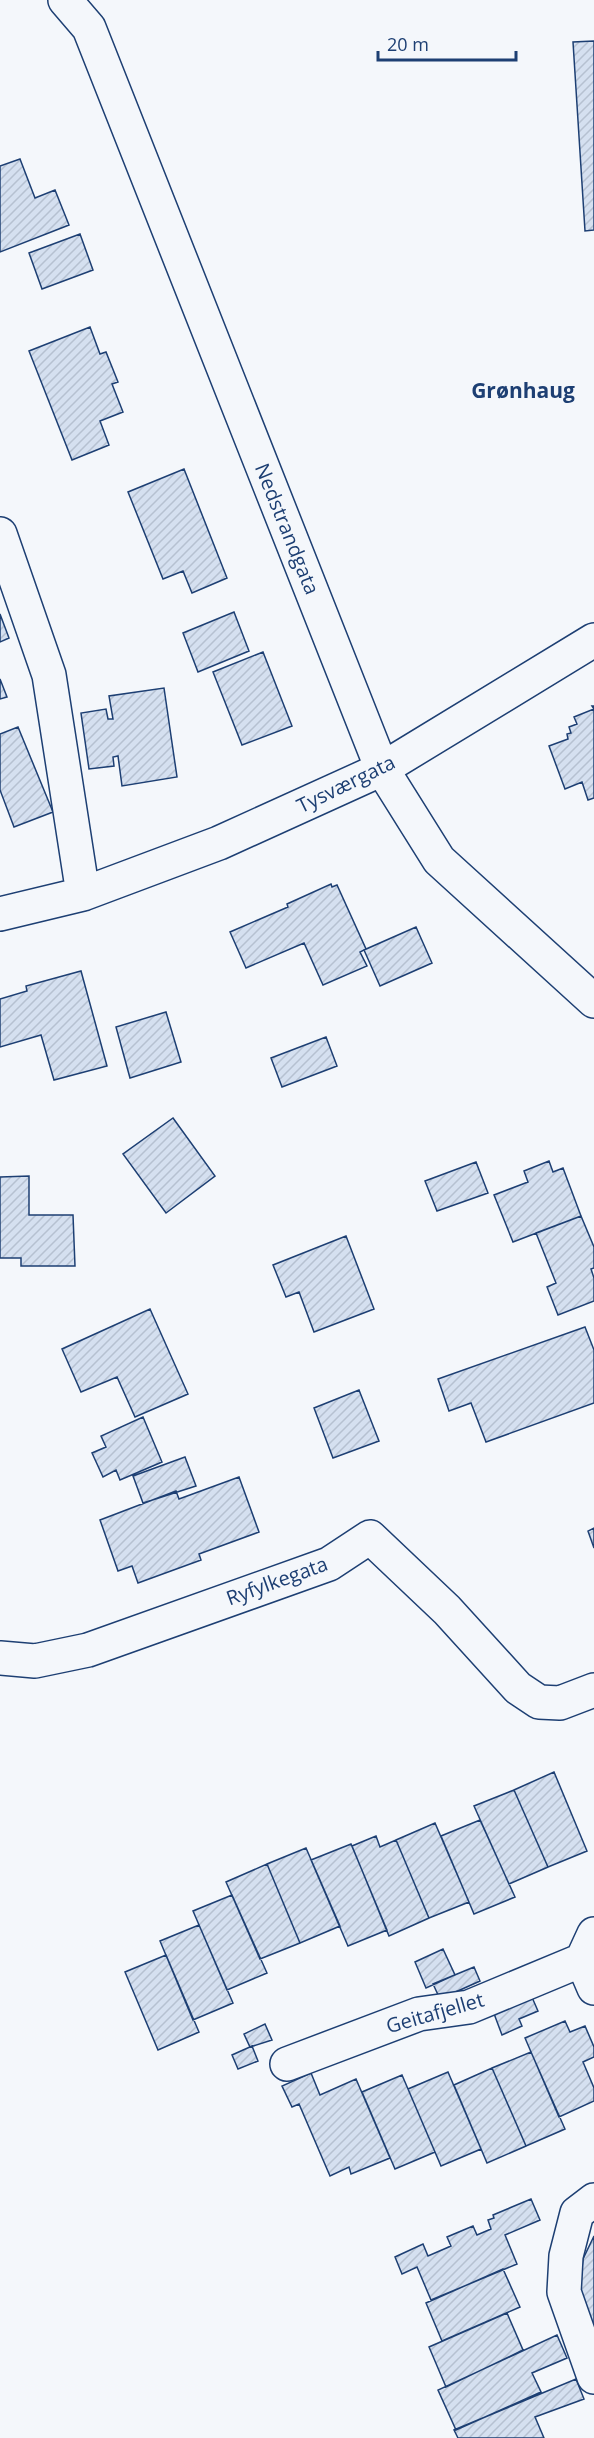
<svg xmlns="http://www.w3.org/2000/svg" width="594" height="2438" viewBox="0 0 594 2438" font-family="'Open Sans',sans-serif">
<defs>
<pattern id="building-hatch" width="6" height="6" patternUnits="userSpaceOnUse" patternTransform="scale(1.5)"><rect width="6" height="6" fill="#d5e0f0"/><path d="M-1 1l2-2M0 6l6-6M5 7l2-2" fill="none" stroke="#b6c1d1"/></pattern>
</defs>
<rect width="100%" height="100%" fill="#f4f7fb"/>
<path fill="url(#building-hatch)" stroke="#1d3f73" stroke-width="1.5" d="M 594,41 L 594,230 L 585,231 L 573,42 Z
M 20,159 L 35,198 L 55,190 L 69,225 L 0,252 L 0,166 Z
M 80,234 L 93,270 L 42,289 L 29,253 Z
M 90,327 L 100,354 L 106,352 L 118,382 L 112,384 L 123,412 L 100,421 L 109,445 L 72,460 L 29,351 Z
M 184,469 L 227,578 L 192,593 L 183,571 L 163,579 L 128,492 Z
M 234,612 L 249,651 L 198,672 L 183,633 Z
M 0,614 L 9,638 L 0,642 Z
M 263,652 L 292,726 L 242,745 L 213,672 Z
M 0,679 L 7,697 L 0,699 Z
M 164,688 L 177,777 L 122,786 L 118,756 L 113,757 L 114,766 L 89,769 L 81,713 L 106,709 L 108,719 L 113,719 L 109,696 Z
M 592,706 L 594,706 L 594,798 L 588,800 L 582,782 L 565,789 L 549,746 L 568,739 L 567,734 L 571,733 L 569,727 L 577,724 L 574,717 L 594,709 Z
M 18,727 L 53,812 L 14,827 L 0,790 L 0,734 Z
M 331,884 L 332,887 L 337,885 L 366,949 L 360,952 L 367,966 L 323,985 L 304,943 L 246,968 L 230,932 L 288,907 L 287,904 Z
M 416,927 L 432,963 L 380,986 L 364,950 Z
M 81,971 L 107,1066 L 54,1080 L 41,1035 L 0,1047 L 0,999 L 27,991 L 26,986 Z
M 166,1012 L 181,1062 L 130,1078 L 116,1027 Z
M 326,1037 L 337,1066 L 282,1087 L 271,1058 Z
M 173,1118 L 215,1176 L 166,1213 L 123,1154 Z
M 549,1161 L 553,1172 L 563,1168 L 581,1216 L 513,1242 L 494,1195 L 528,1182 L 524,1171 Z
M 476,1162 L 488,1193 L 437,1211 L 425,1181 Z
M 29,1176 L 29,1215 L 73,1215 L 75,1266 L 21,1266 L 21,1258 L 0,1258 L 0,1177 Z
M 581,1216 L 594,1247 L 594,1268 L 591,1269 L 594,1278 L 594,1301 L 558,1315 L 547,1287 L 556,1283 L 536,1233 Z
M 346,1236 L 374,1309 L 314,1332 L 299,1292 L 286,1297 L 273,1265 Z
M 150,1309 L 188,1394 L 135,1417 L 117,1377 L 81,1392 L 62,1349 Z
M 585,1327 L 594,1350 L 594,1403 L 486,1442 L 471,1403 L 449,1411 L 438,1379 Z
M 359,1390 L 379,1441 L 333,1458 L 314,1408 Z
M 143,1417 L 162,1462 L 120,1480 L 116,1470 L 103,1477 L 92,1453 L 106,1447 L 101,1436 Z
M 185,1457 L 196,1486 L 143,1503 L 133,1476 Z
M 239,1477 L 259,1532 L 199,1554 L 201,1560 L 138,1583 L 132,1566 L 118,1571 L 100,1520 L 176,1491 L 179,1499 Z
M 594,1528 L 594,1548 L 588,1531 Z
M 554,1772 L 587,1851 L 548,1867 L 514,1790 Z
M 514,1790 L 548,1867 L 509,1884 L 474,1806 Z
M 480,1820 L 515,1897 L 474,1914 L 441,1836 Z
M 435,1823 L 469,1902 L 429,1918 L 396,1840 Z
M 376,1836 L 380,1847 L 396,1840 L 429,1918 L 389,1936 L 352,1846 Z
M 351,1844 L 387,1930 L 348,1946 L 311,1860 Z
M 306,1848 L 340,1926 L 300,1943 L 267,1864 Z
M 267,1864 L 300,1943 L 260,1959 L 226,1882 Z
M 232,1895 L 267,1973 L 227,1990 L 193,1911 Z
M 199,1925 L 233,2003 L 193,2020 L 160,1941 Z
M 443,1949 L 455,1975 L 426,1988 L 415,1962 Z
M 166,1955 L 199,2032 L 158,2050 L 125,1972 Z
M 474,1967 L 480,1981 L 440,1999 L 433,1984 Z
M 531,1995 L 538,2011 L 519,2019 L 522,2026 L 502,2035 L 493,2011 Z
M 565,2021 L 570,2032 L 585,2026 L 594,2047 L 594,2057 L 583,2062 L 594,2088 L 594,2101 L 559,2117 L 525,2038 Z
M 265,2024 L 272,2040 L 250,2047 L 244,2034 Z
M 252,2046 L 258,2061 L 238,2069 L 232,2055 Z
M 531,2052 L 565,2129 L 526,2146 L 492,2068 Z
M 492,2068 L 526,2146 L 487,2163 L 454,2085 Z
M 448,2072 L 481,2149 L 441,2166 L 408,2089 Z
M 311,2073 L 320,2095 L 356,2079 L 390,2158 L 351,2174 L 349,2167 L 330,2176 L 299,2104 L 292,2107 L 282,2086 Z
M 402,2075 L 435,2152 L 395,2169 L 362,2092 Z
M 531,2199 L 540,2220 L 505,2235 L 517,2264 L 431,2300 L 417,2267 L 402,2274 L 395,2257 L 423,2244 L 428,2256 L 451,2246 L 447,2237 L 473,2226 L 477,2235 L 491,2229 L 488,2220 L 494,2218 L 493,2215 Z
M 594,2236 L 594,2333 L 583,2310 L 580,2285 L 583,2259 Z
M 503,2269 L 520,2307 L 442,2341 L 426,2303 Z
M 507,2313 L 523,2350 L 446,2387 L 429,2347 Z
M 557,2335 L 567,2358 L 532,2373 L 541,2392 L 456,2430 L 438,2390 Z
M 576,2379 L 584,2399 L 535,2417 L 544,2438 L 458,2438 L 454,2430 Z"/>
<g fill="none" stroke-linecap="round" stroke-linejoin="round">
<g stroke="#1d3f73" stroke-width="36">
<path id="minor" d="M 65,0 L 89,28 L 382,769 L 439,860 L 594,1001
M 0,534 L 49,675 L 83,894
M 0,914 L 83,894 L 219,843 L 382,769 L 594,640
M 0,1658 L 35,1661 L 88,1650 L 329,1564 L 370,1537 L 447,1610 L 518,1688 L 539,1702 L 560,1703 L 594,1690
M 594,1934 L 582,1960 L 594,1988
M 287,2064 L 419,2014 L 469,2007 L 582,1960
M 594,2200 L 577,2213 L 566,2256 L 564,2292 L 594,2377"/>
</g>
<use href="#minor" stroke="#f4f7fb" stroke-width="33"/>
</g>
<g text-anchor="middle" stroke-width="4.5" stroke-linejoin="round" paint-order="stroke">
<g font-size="20" fill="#1d3f73" stroke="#f4f7fb">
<text transform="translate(287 529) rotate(68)" y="7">Nedstrandgata</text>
<text transform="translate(346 784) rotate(-26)" y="7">Tysværgata</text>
<text transform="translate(277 1581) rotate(-20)" y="7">Ryfylkegata</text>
<text transform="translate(435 2013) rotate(-16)" y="7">Geitafjellet</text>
</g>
<g font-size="21" font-weight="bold" fill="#1d3f73" stroke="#f4f7fb">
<text x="523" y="398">Grønhaug</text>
</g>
</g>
<path d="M378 51v9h138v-9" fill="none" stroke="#1d3f73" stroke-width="3"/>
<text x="387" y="51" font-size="18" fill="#1d3f73" stroke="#f4f7fb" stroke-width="4.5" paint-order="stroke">20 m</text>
</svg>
